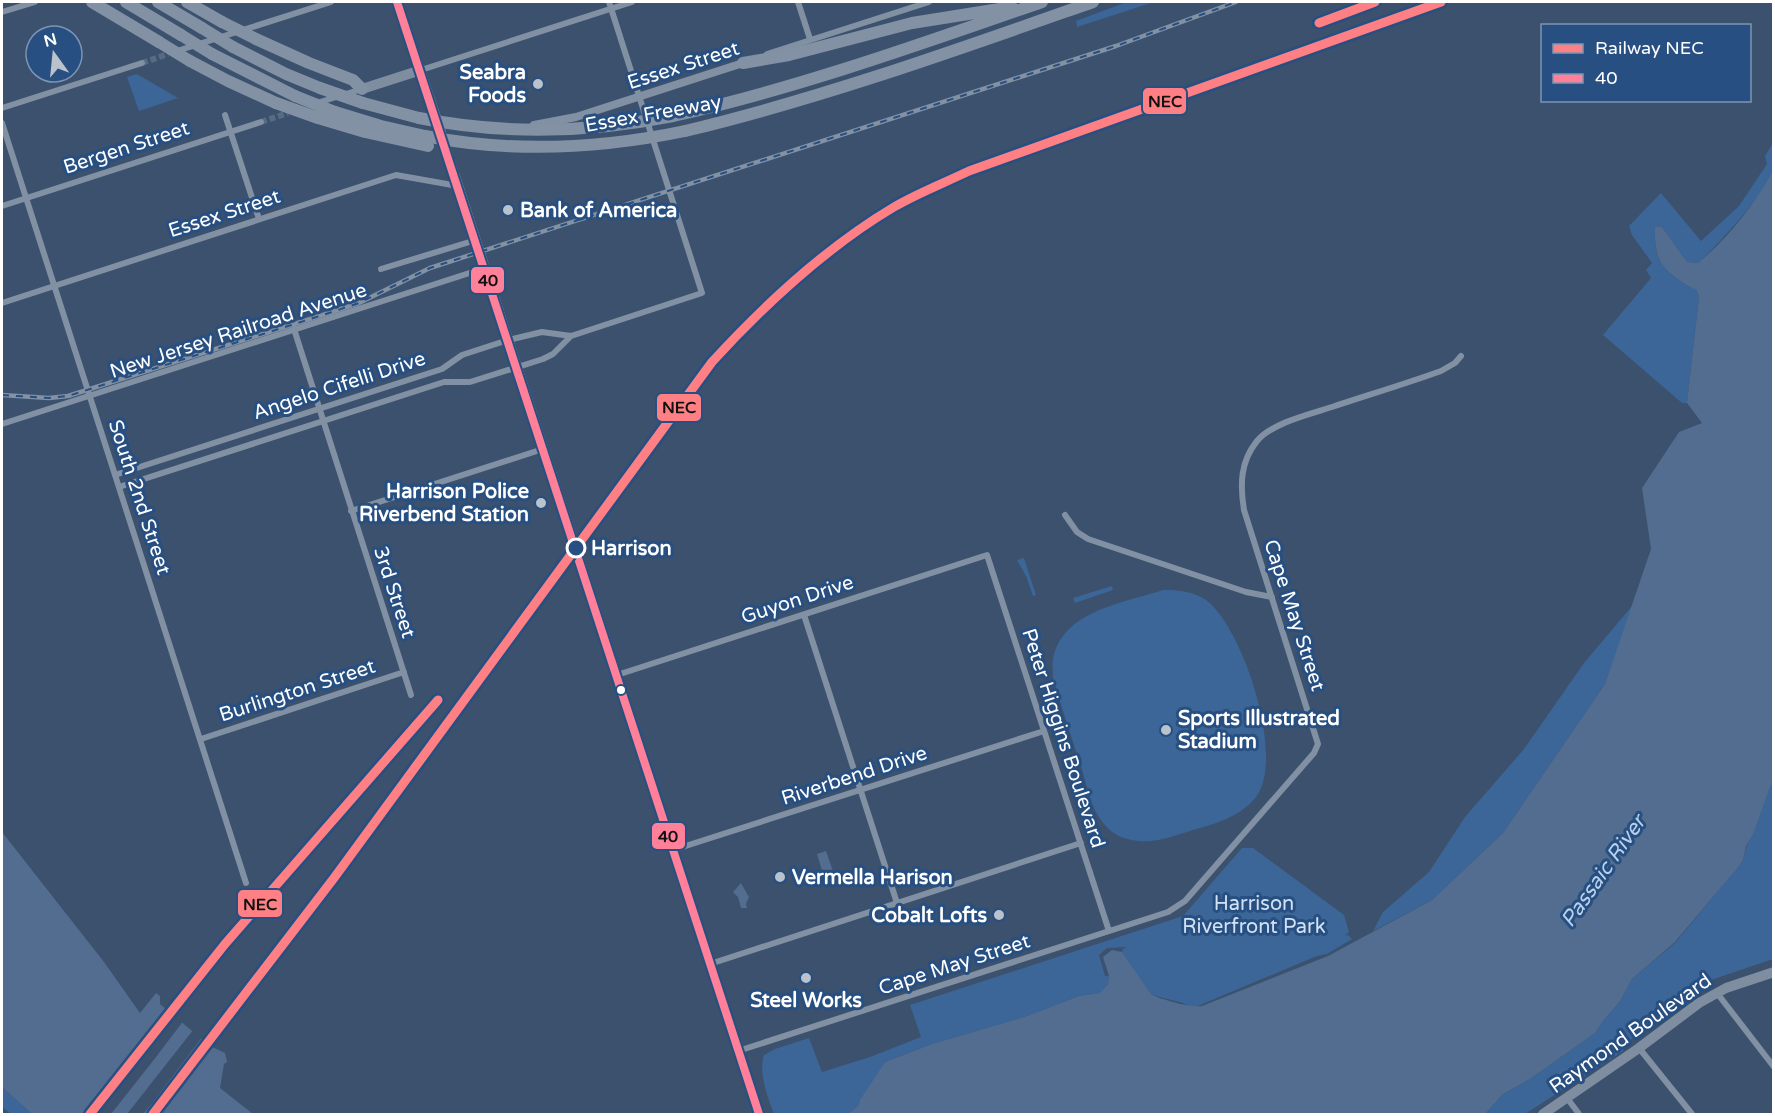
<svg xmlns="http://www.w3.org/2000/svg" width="1775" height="1116" viewBox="0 0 1775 1116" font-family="'Varela Round',sans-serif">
<rect width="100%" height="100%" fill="#3b516d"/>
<path fill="#3c6697" d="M 1127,2 L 1154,2 L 1077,27 L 1076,21 Z
M 137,74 L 178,98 L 139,111 L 127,77 Z
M 1773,143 C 1773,151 1775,163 1773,171 C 1766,193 1716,247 1698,263 L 1687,262 L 1662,227 L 1655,226 C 1654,262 1662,270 1692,288 L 1696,288 L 1699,296 L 1687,403 L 1682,403 L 1603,335 L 1651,278 L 1646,270 L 1652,263 L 1632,235 L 1629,226 L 1661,193 L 1701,241 L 1739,206 L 1767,164 L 1765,156 Z
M 1024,558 L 1036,595 L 1033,596 L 1026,576 L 1017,560 Z
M 1112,586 L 1113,590 L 1075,603 L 1073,598 Z
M 1163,590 C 1178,590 1193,591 1206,600 C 1243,627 1286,758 1256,797 C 1237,822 1199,827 1171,837 C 1149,844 1119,844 1104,824 C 1091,809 1087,788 1082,769 C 1072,739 1062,709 1053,678 C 1053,672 1052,665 1053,659 C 1062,611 1123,603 1163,590 Z
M 1632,606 L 1605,684 L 1503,833 L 1432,900 L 1373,931 L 1383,912 L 1429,872 L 1465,817 L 1524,749 L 1584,663 Z
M 1773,777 L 1773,959 L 1708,981 L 1625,1044 L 1623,1051 L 1525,1114 L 1485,1114 L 1503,1094 L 1530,1079 L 1595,1033 L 1603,1021 L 1620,1001 L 1632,979 L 1676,942 L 1743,860 C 1749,832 1765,806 1773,777 Z
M 1242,848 L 1253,848 L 1344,915 L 1349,932 L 1345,936 L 1348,935 L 1352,939 L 1327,954 L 1317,956 L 1193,1008 L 1183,1003 L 1152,995 L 1122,952 L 1123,949 L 1126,947 L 1107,948 L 1099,955 L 1105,976 L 1109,976 L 1108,984 L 1101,993 L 1079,996 L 1027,1016 L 932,1044 L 885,1062 L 859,1105 L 848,1114 L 774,1114 C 768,1098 758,1072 764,1055 L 775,1049 L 809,1038 L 822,1072 L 870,1057 L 921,1037 L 910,1005 L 1183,916 Z
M 2,1087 L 32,1114 L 11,1114 L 2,1107 Z"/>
<path fill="#526d90" d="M 1773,171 L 1773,779 L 1753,834 L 1746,846 L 1743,860 L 1738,867 L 1675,942 L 1632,979 L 1620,1001 L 1603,1021 L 1595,1033 L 1530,1079 L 1503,1094 L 1485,1114 L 848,1114 L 859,1105 L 860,1100 L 885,1062 L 932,1044 L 1027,1016 L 1079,996 L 1100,993 L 1108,984 L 1109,976 L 1103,957 L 1112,950 L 1122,952 L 1152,995 C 1164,1000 1191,1008 1202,1006 L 1328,956 L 1432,900 L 1503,833 L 1605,684 L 1651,549 L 1642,488 L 1679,432 L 1702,423 L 1687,403 L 1699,296 L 1696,289 L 1692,288 C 1662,270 1654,262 1655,226 L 1662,227 L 1687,262 L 1698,263 C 1728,238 1755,204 1773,171 Z
M 2,832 L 104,962 L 140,1013 L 156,993 L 160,996 L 160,1004 L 210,1046 L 225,1053 L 227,1062 L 224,1064 L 220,1088 L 253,1114 L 32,1114 L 2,1087 Z
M 826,851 L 833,871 L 823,874 L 817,854 Z
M 741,883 L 749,897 L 746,904 L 747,908 L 741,908 L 738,897 L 733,892 Z"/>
<path fill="#3b516d" d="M 170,1008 L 184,1020 L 156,1057 L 111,1114 L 86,1114 Z
M 194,1029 L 203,1036 L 153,1102 L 143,1114 L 127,1114 Z
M 206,1039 L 211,1043 L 157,1114 L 148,1114 Z"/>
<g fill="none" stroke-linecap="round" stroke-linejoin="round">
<path stroke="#586b83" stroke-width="6" stroke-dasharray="6 3" stroke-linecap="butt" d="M 142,63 L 168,54
M 261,122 L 288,113"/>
<path stroke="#586b83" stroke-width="10" stroke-dasharray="10 5" stroke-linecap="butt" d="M 441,134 L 455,176"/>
<path stroke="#8191a3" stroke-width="6" d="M 798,2 L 810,39
M 2,12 L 35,2
M 177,51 L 331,2
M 767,54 L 929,2
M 421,70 L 632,2
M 317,103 L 362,89
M 2,108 L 142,63
M 225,115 L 259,219
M 2,123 L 246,883
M 2,206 L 261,122
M 381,269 L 476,240
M 2,303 L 396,175 L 458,186
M 294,329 L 411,695
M 2,424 L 485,268
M 115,475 L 442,369 L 462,355 L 508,340 L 542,332 L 571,336 L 702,293 L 609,2
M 119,487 L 444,382 L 470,382 L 543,359 L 553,354 L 571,336
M 351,511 L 543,449
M 1065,515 L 1077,532 L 1088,539 L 1246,592 L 1272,597
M 804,615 L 897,903
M 617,675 L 987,555 L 1109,931
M 201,739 L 404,672
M 673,850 L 1044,731
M 710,964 L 1081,843
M 1717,993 L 1774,1067
M 1639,1048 L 1692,1114
M 738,1051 L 1168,912 L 1185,901 L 1314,753 L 1318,744 L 1244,510 C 1240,485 1240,462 1257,441 C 1272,423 1310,414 1332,407 C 1368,395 1405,384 1441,371 L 1455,363 L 1461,356
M 1567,1098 L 1579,1114"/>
<path stroke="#8191a3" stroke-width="8" d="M 534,125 L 576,117 L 743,63"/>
<path stroke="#7f8da1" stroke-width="10" d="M 397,2 L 441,132
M 362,89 L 421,70
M 455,176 L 759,1114
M 1543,1114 L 1639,1048 L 1699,1003 L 1726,988 L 1774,972"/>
<path stroke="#8291a3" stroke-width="12" d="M 92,2 L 159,42
M 126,2 L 181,35
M 158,2 L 202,28
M 187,2 L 222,22
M 256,39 L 309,63 L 353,80 L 362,89
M 233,47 L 286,74 L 320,88
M 212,54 L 295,96
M 190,61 L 228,81 L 276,103
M 743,63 L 789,55 L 912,23 L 1012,7
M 363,103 L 419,118
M 335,112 L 381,126 L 425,136
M 673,116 C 798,88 921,44 1042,2
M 318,118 L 365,132 L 428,146
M 685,131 C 823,98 959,49 1093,2"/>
<g stroke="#8291a3" stroke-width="4.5">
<path id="rail" d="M 2,395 L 49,398 L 68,396 L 329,313 L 359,303 L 430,268 L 1116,46 L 1236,2"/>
</g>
<use href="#rail" stroke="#274f81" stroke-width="2" stroke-dasharray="7" stroke-linecap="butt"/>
<path stroke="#8291a3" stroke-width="12" d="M 222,22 L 256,39
M 202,28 L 233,47
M 181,35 L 212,54
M 159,42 L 190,61
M 320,88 L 363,103
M 295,96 L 335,112
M 276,103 L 318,118
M 419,118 C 504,135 588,133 673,116
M 425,136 C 511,153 599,149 685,131"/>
<g stroke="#274f81" stroke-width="12">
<path id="bus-1" d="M 397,2 L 759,1114"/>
</g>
<use href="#bus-1" stroke="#ff8098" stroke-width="8"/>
<g stroke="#274f81" stroke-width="14">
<path id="rail-1" d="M 1319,23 L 1375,2
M 90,1114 L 225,944 L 438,700
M 153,1114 L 334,878 L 712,362 C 766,303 825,248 894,207 C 918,193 944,183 969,171 L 1441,2"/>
</g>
<use href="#rail-1" stroke="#ff8084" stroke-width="9"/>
</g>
<g fill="#bac2cc" stroke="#274f81" stroke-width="2">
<circle cx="538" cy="84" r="6"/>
<circle cx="508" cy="210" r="6"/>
<circle cx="541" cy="503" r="6"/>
<circle cx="1166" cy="730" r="6"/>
<circle cx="780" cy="877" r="6"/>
<circle cx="999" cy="915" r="6"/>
<circle cx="806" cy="978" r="6"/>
</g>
<circle fill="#274f81" stroke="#fff" stroke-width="3" cx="576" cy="548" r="9"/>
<circle fill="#fff" stroke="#274f81" stroke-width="2" cx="621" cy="690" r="5"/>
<g text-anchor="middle" stroke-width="6" stroke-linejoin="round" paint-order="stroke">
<g font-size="20" fill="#fff" stroke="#274f81">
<text transform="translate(683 65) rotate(-18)" y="7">Essex Street</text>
<text transform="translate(653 113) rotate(-10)" y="7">Essex Freeway</text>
<text transform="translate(126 147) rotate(-18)" y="7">Bergen Street</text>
<text transform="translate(224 213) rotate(-18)" y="7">Essex Street</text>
<text transform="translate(238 330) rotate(-18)" y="7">New Jersey Railroad Avenue</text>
<text transform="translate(339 385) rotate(-18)" y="7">Angelo Cifelli Drive</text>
<text transform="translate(140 497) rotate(72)" y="7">South 2nd Street</text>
<text transform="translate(395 592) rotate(72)" y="7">3rd Street</text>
<text transform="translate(797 599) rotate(-18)" y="7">Guyon Drive</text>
<text transform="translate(1295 615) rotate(72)" y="7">Cape May Street</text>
<text transform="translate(297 690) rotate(-18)" y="7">Burlington Street</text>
<text transform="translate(1064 738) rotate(72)" y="7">Peter Higgins Boulevard</text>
<text transform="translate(854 775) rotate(-18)" y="7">Riverbend Drive</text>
<text transform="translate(954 964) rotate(-18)" y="7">Cape May Street</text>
<text transform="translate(1630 1033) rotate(-35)" y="7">Raymond Boulevard</text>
</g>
<g font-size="20" font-weight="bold" fill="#fff" stroke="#274f81" text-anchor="end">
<text x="526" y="79">Seabra<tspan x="526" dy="23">Foods</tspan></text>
<text x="520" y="217" text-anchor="start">Bank of America</text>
<text x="529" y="498">Harrison Police<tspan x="529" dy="23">Riverbend Station</tspan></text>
<text x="1178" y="725" text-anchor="start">Sports Illustrated<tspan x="1178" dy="23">Stadium</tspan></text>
<text x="792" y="884" text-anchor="start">Vermella Harison</text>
<text x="987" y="922">Cobalt Lofts</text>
<text x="806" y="1007" text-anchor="middle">Steel Works</text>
</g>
<g font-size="20" font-weight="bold" fill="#fff" stroke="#274f81" text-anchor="start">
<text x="591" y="555">Harrison</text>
</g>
<g font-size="20" fill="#d2e2f5" stroke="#274f81">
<text x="1254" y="910">Harrison<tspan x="1254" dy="23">Riverfront Park</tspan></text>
</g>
<g font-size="21" font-style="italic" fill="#bad2ee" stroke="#274f81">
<text transform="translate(1603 871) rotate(-55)" y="7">Passaic River</text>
</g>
</g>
<g stroke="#274f81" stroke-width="2">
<rect x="1142" y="87" width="45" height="28" rx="6" fill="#ff8084"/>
<rect x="470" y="266" width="35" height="28" rx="6" fill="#ff8098"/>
<rect x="656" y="393" width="46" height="29" rx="6" fill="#ff8084"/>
<rect x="651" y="822" width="35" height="28" rx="6" fill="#ff8098"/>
<rect x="237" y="889" width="46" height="29" rx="6" fill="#ff8084"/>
</g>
<g font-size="16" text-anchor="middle" font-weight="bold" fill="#111">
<text x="1165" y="107">NEC</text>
<text x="488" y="286">40</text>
<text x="679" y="413">NEC</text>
<text x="668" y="842">40</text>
<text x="260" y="910">NEC</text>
</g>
<rect width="1775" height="1116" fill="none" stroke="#ffffff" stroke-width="6"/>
<rect x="1541" y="24" width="210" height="78" fill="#274f81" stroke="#7d95b3" stroke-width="1.5"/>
<rect x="1553" y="44" width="30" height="9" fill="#ff8084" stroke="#7d95b3" stroke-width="1.5"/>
<text x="1595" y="54" font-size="18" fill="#ffffff">Railway NEC</text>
<rect x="1553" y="74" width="30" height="9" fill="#ff8098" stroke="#7d95b3" stroke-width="1.5"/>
<text x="1595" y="84" font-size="18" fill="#ffffff">40</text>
<g transform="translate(54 54) rotate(345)"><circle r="28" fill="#274f81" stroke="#7d95b3" stroke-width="1.5"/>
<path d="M0-4.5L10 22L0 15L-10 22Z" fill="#bac2cc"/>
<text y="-9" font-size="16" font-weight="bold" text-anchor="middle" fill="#ffffff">N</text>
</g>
</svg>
